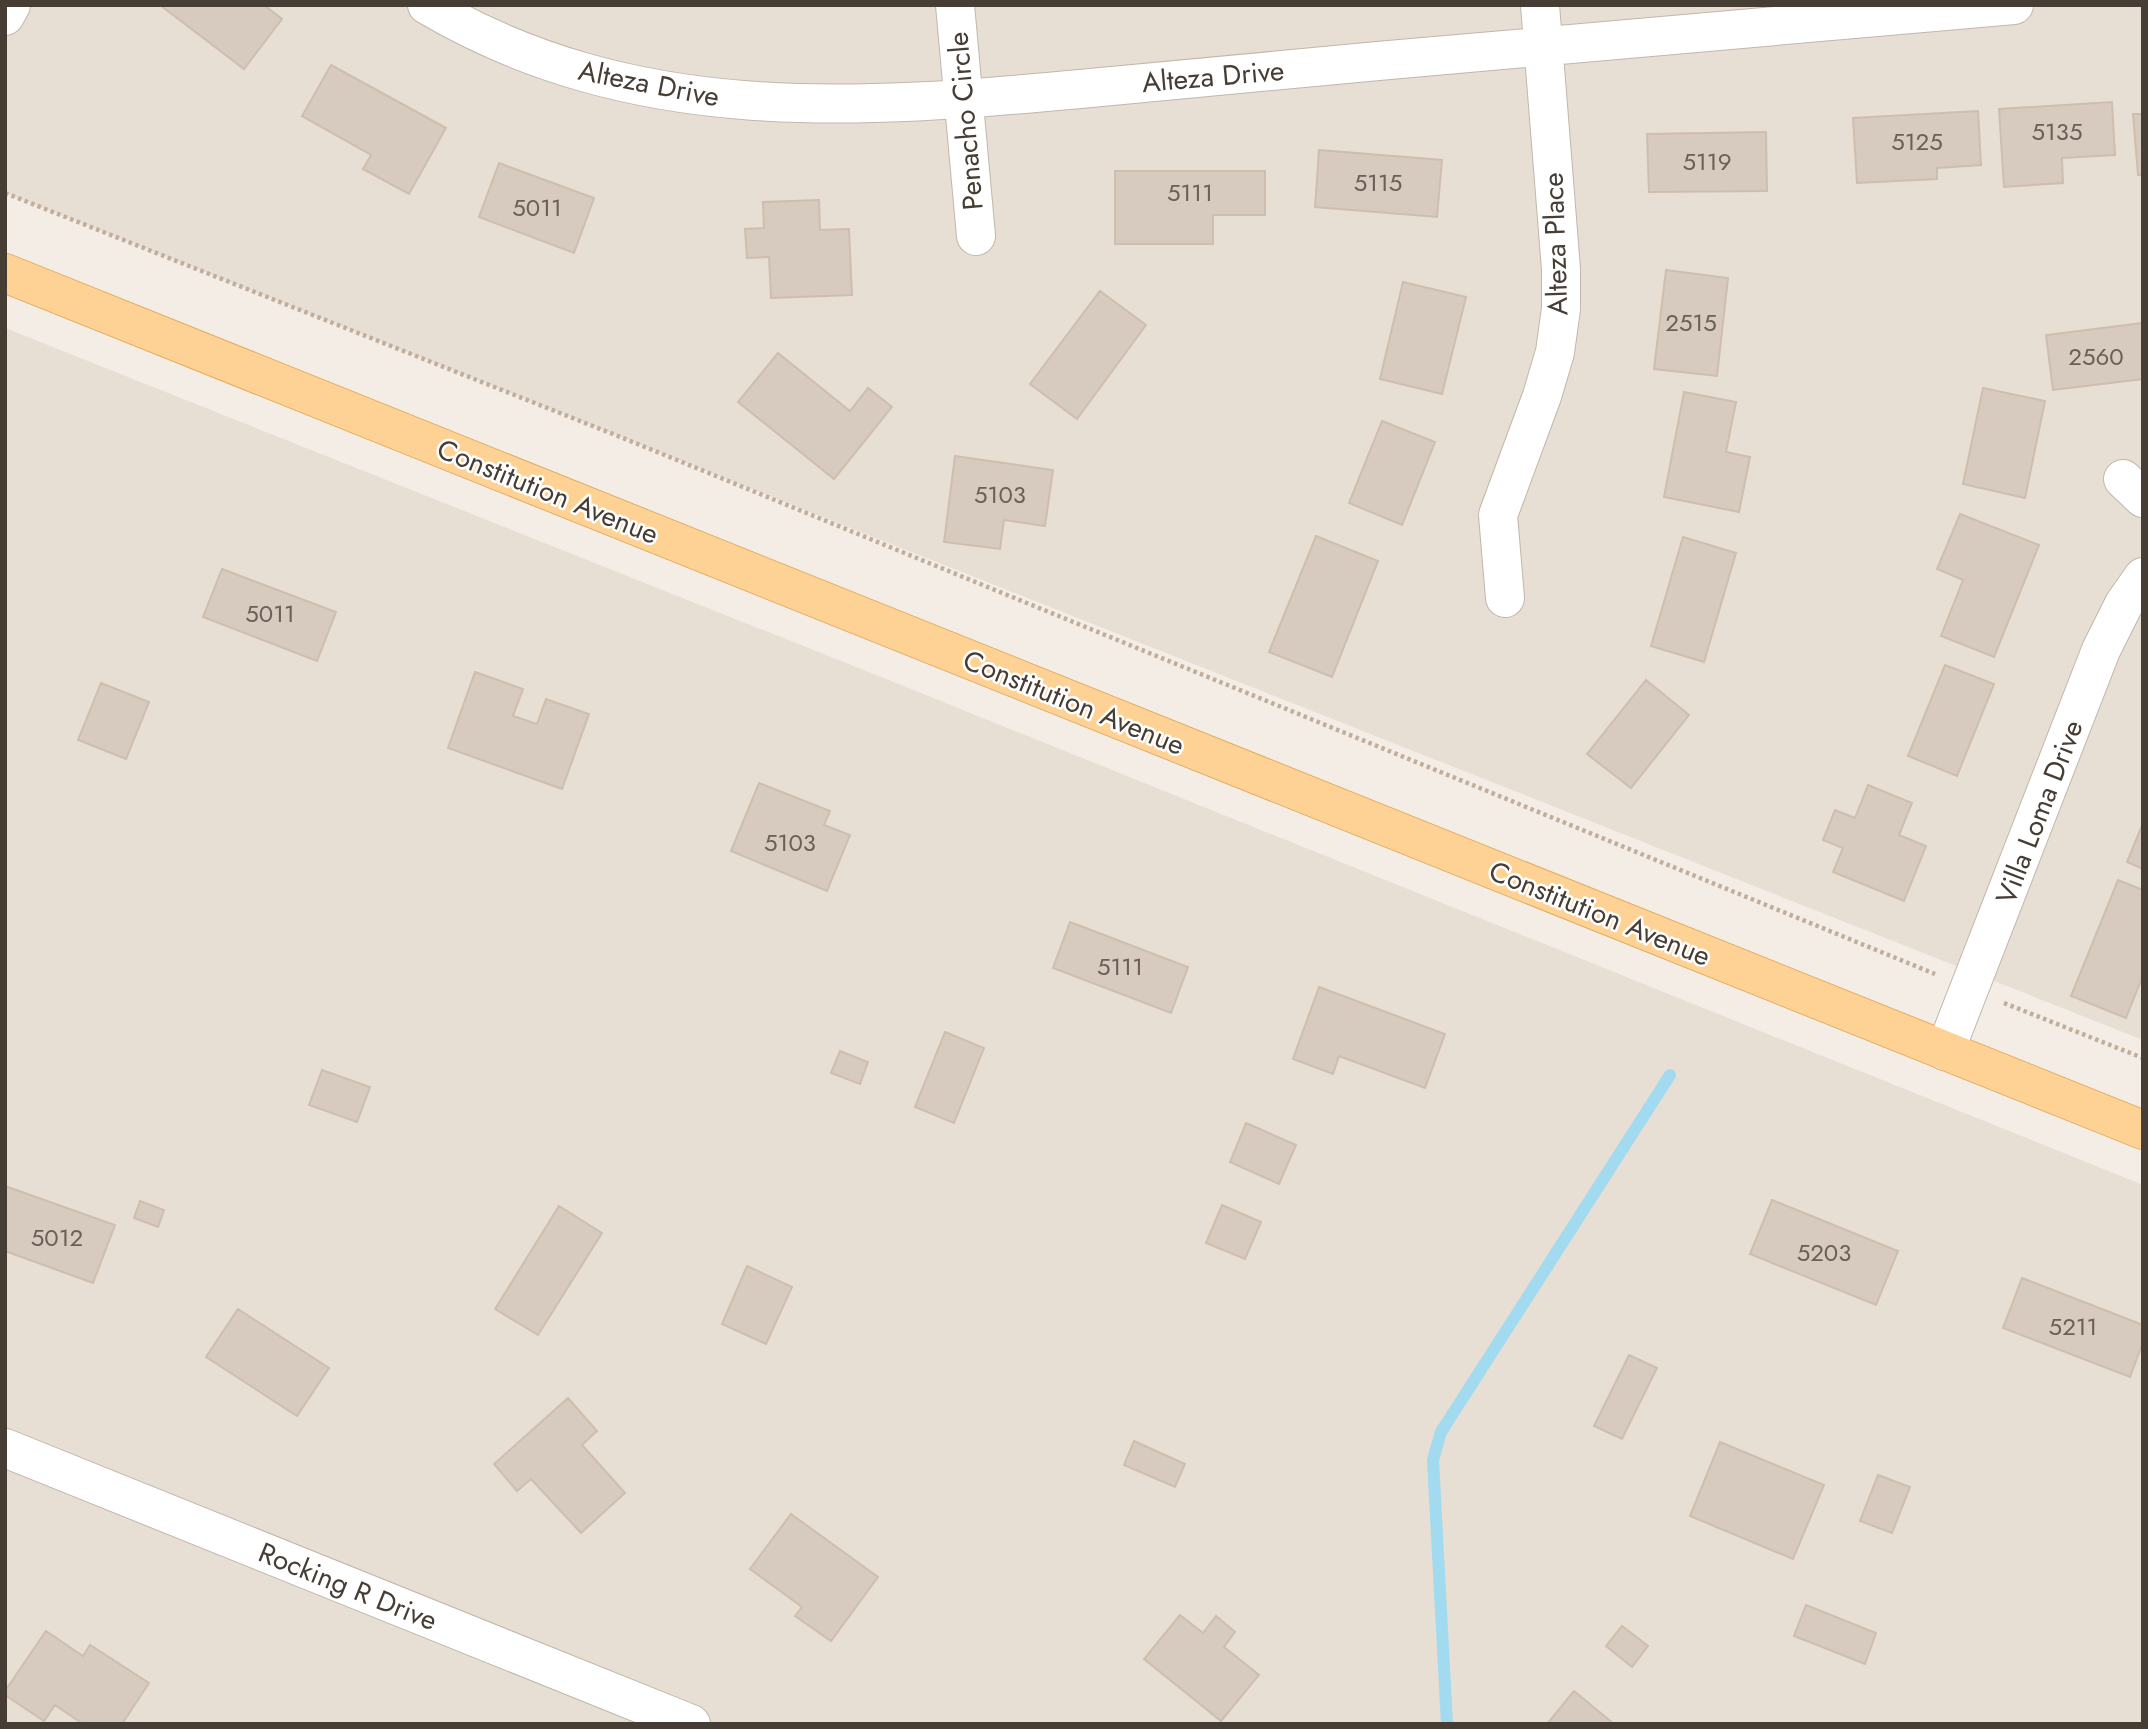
<svg xmlns="http://www.w3.org/2000/svg" width="2148" height="1729" viewBox="0 0 2148 1729" font-family="Jost,sans-serif">
<rect width="100%" height="100%" fill="#f3ede6"/>
<path fill="#e7ded4" d="M 5,5 L 2143,5 L 2143,1040 L 5,193 Z
M 5,328 L 886,679 L 2143,1185 L 2143,1724 L 5,1724 Z"/>
<g fill="none" stroke-linecap="round" stroke-linejoin="round">
<path stroke="#a2daf0" stroke-width="12" d="M 1447,1724 L 1433,1460 L 1441,1432 L 1670,1075"/>
</g>
<path fill="#d7cabe" stroke="#cfbeae" stroke-width="2" d="M 160,5 L 264,5 L 282,19 L 244,69 Z
M 331,65 L 446,128 L 409,194 L 363,169 L 371,155 L 302,116 Z
M 2112,102 L 2115,155 L 2062,158 L 2063,183 L 2004,187 L 1999,109 Z
M 1978,111 L 1981,165 L 1937,168 L 1937,179 L 1857,183 L 1853,118 Z
M 2133,114 L 2143,114 L 2143,175 L 2138,175 Z
M 1766,132 L 1767,191 L 1649,192 L 1647,134 Z
M 1319,150 L 1442,160 L 1437,217 L 1315,207 Z
M 499,163 L 594,198 L 574,253 L 479,217 Z
M 1115,171 L 1265,171 L 1265,215 L 1213,215 L 1213,244 L 1115,244 Z
M 819,200 L 820,230 L 849,229 L 852,295 L 771,298 L 769,257 L 747,258 L 745,229 L 764,228 L 763,202 Z
M 1666,270 L 1728,278 L 1717,376 L 1654,369 Z
M 1403,282 L 1466,297 L 1442,394 L 1380,379 Z
M 1100,291 L 1146,325 L 1077,419 L 1030,384 Z
M 2143,323 L 2143,379 L 2053,390 L 2046,335 Z
M 778,353 L 850,411 L 868,388 L 892,407 L 834,479 L 738,402 Z
M 1983,388 L 2045,401 L 2025,498 L 1963,484 Z
M 1684,392 L 1736,402 L 1726,452 L 1750,457 L 1739,512 L 1664,497 Z
M 1382,421 L 1435,442 L 1402,525 L 1349,503 Z
M 955,456 L 1053,470 L 1045,526 L 1004,520 L 1000,549 L 944,542 Z
M 1960,514 L 2039,545 L 1994,657 L 1941,636 L 1963,580 L 1937,569 Z
M 1316,536 L 1378,561 L 1332,677 L 1269,652 Z
M 1683,537 L 1736,553 L 1704,662 L 1651,646 Z
M 222,569 L 336,612 L 317,661 L 203,617 Z
M 1945,665 L 1994,684 L 1957,776 L 1908,756 Z
M 475,672 L 523,689 L 513,716 L 537,724 L 546,699 L 589,714 L 562,789 L 448,748 Z
M 1646,680 L 1689,715 L 1631,788 L 1587,754 Z
M 101,683 L 149,702 L 126,759 L 78,740 Z
M 759,783 L 830,811 L 824,825 L 850,835 L 827,891 L 731,851 Z
M 1868,785 L 1912,803 L 1899,835 L 1926,846 L 1904,901 L 1833,872 L 1843,848 L 1823,840 L 1835,810 L 1855,818 Z
M 2143,823 L 2143,869 L 2127,862 Z
M 2118,880 L 2143,890 L 2143,975 L 2126,1018 L 2071,996 Z
M 1070,922 L 1188,967 L 1171,1013 L 1053,968 Z
M 1319,987 L 1445,1034 L 1425,1088 L 1339,1056 L 1333,1074 L 1293,1059 Z
M 945,1032 L 984,1048 L 954,1123 L 915,1107 Z
M 840,1051 L 868,1062 L 860,1084 L 831,1073 Z
M 322,1070 L 370,1087 L 357,1122 L 309,1105 Z
M 1246,1123 L 1296,1145 L 1279,1184 L 1230,1162 Z
M 5,1186 L 115,1225 L 93,1283 L 5,1251 Z
M 1772,1200 L 1898,1251 L 1876,1305 L 1750,1254 Z
M 140,1201 L 164,1210 L 158,1227 L 134,1218 Z
M 1222,1205 L 1261,1222 L 1245,1259 L 1206,1243 Z
M 559,1206 L 602,1233 L 538,1335 L 495,1309 Z
M 747,1266 L 792,1287 L 766,1344 L 722,1324 Z
M 2022,1278 L 2143,1325 L 2143,1342 L 2130,1377 L 2003,1328 Z
M 238,1309 L 329,1368 L 297,1416 L 206,1357 Z
M 1629,1355 L 1657,1368 L 1622,1439 L 1594,1426 Z
M 568,1398 L 597,1431 L 582,1445 L 625,1493 L 581,1533 L 531,1479 L 517,1491 L 494,1464 Z
M 1134,1441 L 1185,1464 L 1175,1487 L 1124,1465 Z
M 1720,1442 L 1824,1485 L 1793,1559 L 1690,1516 Z
M 1878,1475 L 1910,1487 L 1892,1533 L 1860,1521 Z
M 791,1514 L 878,1577 L 831,1641 L 795,1616 L 802,1607 L 750,1569 Z
M 1806,1605 L 1876,1633 L 1865,1664 L 1794,1636 Z
M 1180,1615 L 1203,1633 L 1216,1616 L 1235,1632 L 1224,1647 L 1259,1675 L 1221,1721 L 1144,1659 Z
M 1622,1626 L 1648,1646 L 1632,1667 L 1606,1646 Z
M 46,1631 L 83,1656 L 90,1645 L 149,1683 L 122,1724 L 83,1724 L 55,1705 L 44,1721 L 5,1695 L 5,1691 Z
M 1574,1691 L 1614,1724 L 1547,1724 Z"/>
<g fill="none" stroke-linecap="round" stroke-linejoin="round">
<g stroke="#c1b7ab" stroke-width="40">
<path id="minor" d="M 427,5 C 632,126 854,110 1080,89 C 1180,80 1279,70 1378,61 C 1590,41 1802,23 2014,5
M 955,5 L 976,236
M 2123,479 L 2143,498
M 1505,598 L 1498,515 L 1542,396 L 1555,352 L 1561,309 L 1561,269 L 1540,5
M 1945,1051 L 2101,650 L 2124,604 L 2143,577
M 5,1448 L 691,1724"/>
</g>
<g stroke="#c1b7ab" stroke-width="40">
<path id="tertiary" d="M 5,16 L 11,5"/>
</g>
<g stroke="#e3ad63" stroke-width="40">
<path id="primary" d="M 5,273 L 2143,1130"/>
</g>
<path stroke="#c0ae9a" stroke-width="4.5" stroke-dasharray="3.5 3.5" stroke-linecap="butt" d="M 5,193 L 623,438 L 1935,974
M 2004,1003 L 2143,1058"/>
<use href="#minor" stroke="#fff" stroke-width="38"/>
<use href="#tertiary" stroke="#fff" stroke-width="38"/>
<use href="#primary" stroke="#fed294" stroke-width="38"/>
</g>
<g text-anchor="middle" stroke-width="5" stroke-linejoin="round" paint-order="stroke">
<g font-size="24" fill="#6a6057">
<text x="2057" y="140">5135</text>
<text x="1917" y="150">5125</text>
<text x="1707" y="170">5119</text>
<text x="1378" y="191">5115</text>
<text x="1190" y="201">5111</text>
<text x="537" y="216">5011</text>
<text x="1691" y="331">2515</text>
<text x="2096" y="365">2560</text>
<text x="1000" y="503">5103</text>
<text x="270" y="622">5011</text>
<text x="790" y="851">5103</text>
<text x="1120" y="975">5111</text>
<text x="57" y="1246">5012</text>
<text x="1824" y="1261">5203</text>
<text x="2073" y="1335">5211</text>
</g>
<g font-size="28" fill="#463d35" stroke="#fff">
<text transform="translate(1213 76) rotate(-5)" y="10">Alteza Drive</text>
<text transform="translate(649 83) rotate(11)" y="10">Alteza Drive</text>
<text transform="translate(965 121) rotate(-95)" y="10">Penacho Circle</text>
<text transform="translate(1555 244) rotate(-92)" y="10">Alteza Place</text>
<text transform="translate(548 491) rotate(22)" y="10">Constitution Avenue</text>
<text transform="translate(1074 702) rotate(22)" y="10">Constitution Avenue</text>
<text transform="translate(2039 812) rotate(-69)" y="10">Villa Loma Drive</text>
<text transform="translate(1600 913) rotate(22)" y="10">Constitution Avenue</text>
<text transform="translate(348 1586) rotate(22)" y="10">Rocking R Drive</text>
</g>
</g>
<rect width="2148" height="1729" fill="none" stroke="#463d35" stroke-width="14"/>
</svg>
